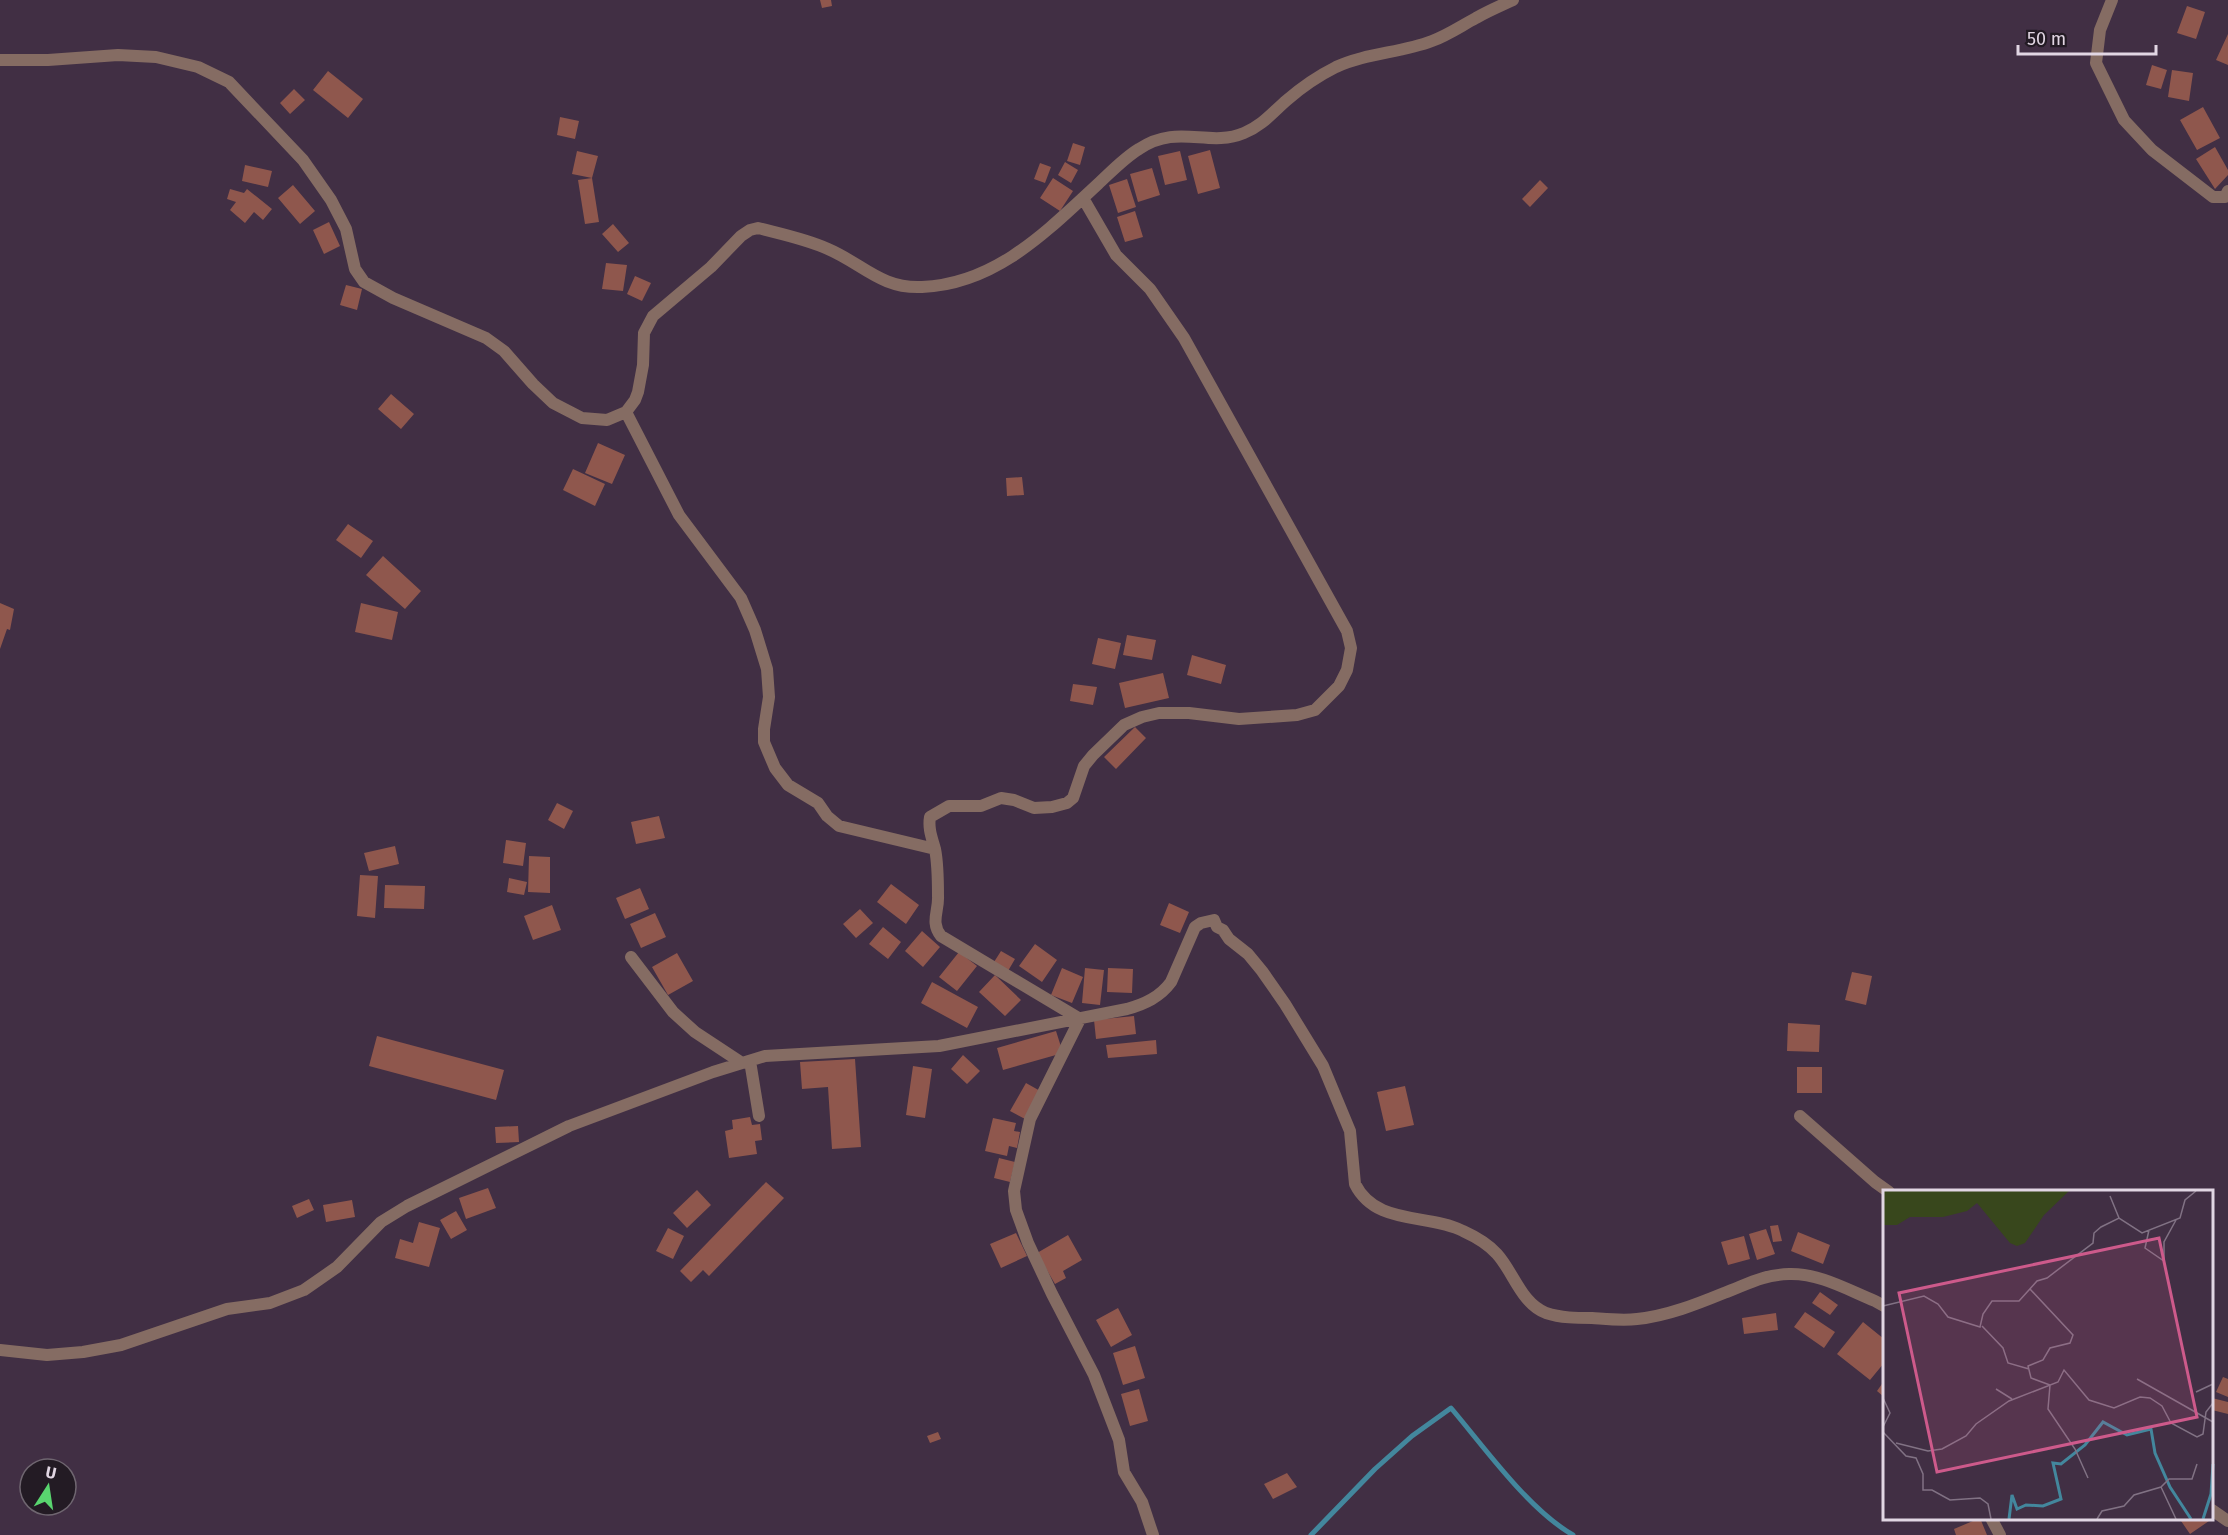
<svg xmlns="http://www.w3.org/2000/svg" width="2228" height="1535" viewBox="0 0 2228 1535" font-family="'Fira Sans',sans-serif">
<rect width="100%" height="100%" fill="#412f44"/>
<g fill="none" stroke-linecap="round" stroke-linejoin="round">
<path stroke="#43879d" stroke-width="5" d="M 1311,1535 L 1375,1469 L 1412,1436 L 1451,1408 C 1485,1448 1528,1509 1573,1535"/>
</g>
<path fill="#8f574d" d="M 820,0 L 831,0 L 832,6 L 822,8 Z
M 2187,6 L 2205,12 L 2196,39 L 2177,33 Z
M 2228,34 L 2228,65 L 2216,60 Z
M 2152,65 L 2167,70 L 2161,89 L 2146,85 Z
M 2172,70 L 2193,73 L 2189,101 L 2168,97 Z
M 328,71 L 363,99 L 348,118 L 313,90 Z
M 294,89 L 305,100 L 290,114 L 280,103 Z
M 2203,107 L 2220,138 L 2197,150 L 2180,120 Z
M 560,117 L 579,121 L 575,139 L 557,135 Z
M 1073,143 L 1085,147 L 1080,165 L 1067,161 Z
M 2215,147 L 2228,170 L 2228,175 L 2215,189 L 2196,159 Z
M 1210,150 L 1220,188 L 1198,194 L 1188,156 Z
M 577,151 L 598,156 L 592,178 L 599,222 L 585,224 L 578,180 L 592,178 L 572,174 Z
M 1180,151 L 1187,180 L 1165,185 L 1158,156 Z
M 1065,162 L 1078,170 L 1071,183 L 1058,175 Z
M 1040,163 L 1051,167 L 1045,183 L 1034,179 Z
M 245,165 L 272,171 L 268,187 L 242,181 Z
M 1152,168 L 1160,195 L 1138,202 L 1130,174 Z
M 1053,178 L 1073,191 L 1060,211 L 1040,198 Z
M 1127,179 L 1136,207 L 1118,213 L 1109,185 Z
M 1540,180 L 1548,188 L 1530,207 L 1522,199 Z
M 293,185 L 315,211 L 300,224 L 278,198 Z
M 230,189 L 244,193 L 247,189 L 272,209 L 263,220 L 254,212 L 245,223 L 230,210 L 236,202 L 227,199 Z
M 1135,211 L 1143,237 L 1125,242 L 1117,217 Z
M 329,222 L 340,246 L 324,254 L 313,230 Z
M 613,224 L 629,243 L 618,252 L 602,234 Z
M 606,263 L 627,265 L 623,291 L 602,289 Z
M 635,276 L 651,283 L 642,301 L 627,294 Z
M 346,285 L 362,289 L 357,310 L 340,305 Z
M 391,394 L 414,414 L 401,429 L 378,409 Z
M 598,443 L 625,455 L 612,484 L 585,473 Z
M 573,469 L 605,484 L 595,506 L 563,490 Z
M 1022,477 L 1024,495 L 1007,496 L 1006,478 Z
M 348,524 L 373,541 L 361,558 L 336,540 Z
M 383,556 L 421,591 L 405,609 L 366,575 Z
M 0,603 L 14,609 L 10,630 L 7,629 L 0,649 Z
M 361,603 L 398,612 L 392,640 L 355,632 Z
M 1127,635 L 1156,640 L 1152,660 L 1123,655 Z
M 1098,638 L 1121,643 L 1115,669 L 1092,664 Z
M 1192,655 L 1226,665 L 1221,684 L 1187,675 Z
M 1163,673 L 1169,698 L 1125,708 L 1119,683 Z
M 1073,684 L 1097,687 L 1093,705 L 1070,701 Z
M 1135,727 L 1146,738 L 1116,769 L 1104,757 Z
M 557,803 L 573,811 L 564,829 L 548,820 Z
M 659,816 L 665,838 L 636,844 L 631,822 Z
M 506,840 L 526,843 L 523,866 L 503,863 Z
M 395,846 L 399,864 L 369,871 L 364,853 Z
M 529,856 L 550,857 L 550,893 L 528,892 Z
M 360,875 L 378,876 L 375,918 L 357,916 Z
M 509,878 L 527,882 L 524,895 L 507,892 Z
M 891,884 L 919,905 L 906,924 L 877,902 Z
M 385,885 L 425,886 L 424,909 L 384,908 Z
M 640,888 L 649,909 L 625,919 L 616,898 Z
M 1169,903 L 1189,912 L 1180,933 L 1160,925 Z
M 552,905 L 561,930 L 533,940 L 524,916 Z
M 860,909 L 873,923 L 856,938 L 843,924 Z
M 655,913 L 666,937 L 641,948 L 630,924 Z
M 883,927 L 901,942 L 888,959 L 869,944 Z
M 922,931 L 940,947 L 923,967 L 905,951 Z
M 1035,944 L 1057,960 L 1042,982 L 1019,966 Z
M 1001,951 L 1015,959 L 1008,971 L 994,962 Z
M 959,952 L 977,966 L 957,991 L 939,977 Z
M 677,953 L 693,981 L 668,995 L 652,967 Z
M 1062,968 L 1083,977 L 1072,1003 L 1051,995 Z
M 1085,968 L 1104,970 L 1100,1005 L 1082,1003 Z
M 1108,968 L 1133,969 L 1132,993 L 1107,992 Z
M 1852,972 L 1872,976 L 1866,1005 L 1845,1000 Z
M 995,975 L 1021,1000 L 1005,1016 L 979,992 Z
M 932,982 L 978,1007 L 967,1028 L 921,1003 Z
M 1134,1016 L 1136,1034 L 1096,1039 L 1094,1020 Z
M 1788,1023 L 1820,1025 L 1819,1052 L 1787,1051 Z
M 1056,1031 L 1063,1053 L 1003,1070 L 997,1048 Z
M 377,1036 L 504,1070 L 496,1100 L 369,1066 Z
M 1156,1040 L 1157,1054 L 1108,1058 L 1106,1045 Z
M 963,1055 L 980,1071 L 967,1084 L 951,1069 Z
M 855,1059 L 861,1147 L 832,1149 L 828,1087 L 802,1089 L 800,1062 Z
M 913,1066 L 932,1069 L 925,1118 L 906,1115 Z
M 1797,1067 L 1822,1067 L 1822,1093 L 1797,1093 Z
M 1026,1083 L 1042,1092 L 1025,1119 L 1010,1111 Z
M 1405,1086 L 1414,1125 L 1386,1131 L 1377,1092 Z
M 750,1117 L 752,1125 L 760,1124 L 762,1140 L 755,1141 L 757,1154 L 729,1158 L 725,1131 L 733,1129 L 732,1120 Z
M 993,1118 L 1016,1123 L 1014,1131 L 1020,1132 L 1017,1148 L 1009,1146 L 1007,1156 L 985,1151 Z
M 518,1126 L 519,1142 L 496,1143 L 495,1127 Z
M 999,1158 L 1015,1162 L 1010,1182 L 994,1178 Z
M 766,1182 L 784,1198 L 709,1276 L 703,1270 L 691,1282 L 680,1271 Z
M 488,1188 L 496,1208 L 466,1219 L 459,1198 Z
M 697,1190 L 711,1205 L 687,1228 L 673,1213 Z
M 309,1199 L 314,1210 L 297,1218 L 292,1206 Z
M 352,1200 L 355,1217 L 326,1222 L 323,1205 Z
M 456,1211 L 467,1230 L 451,1239 L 440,1220 Z
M 419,1222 L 440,1228 L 429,1267 L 395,1258 L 400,1239 L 413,1243 Z
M 1778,1225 L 1782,1241 L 1773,1242 L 1770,1226 Z
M 668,1228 L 684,1236 L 673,1259 L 656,1251 Z
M 1766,1229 L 1775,1254 L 1757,1260 L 1749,1234 Z
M 1798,1232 L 1830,1245 L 1823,1264 L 1791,1251 Z
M 1016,1233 L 1027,1256 L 1001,1268 L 990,1244 Z
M 1068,1235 L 1082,1260 L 1063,1271 L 1066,1278 L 1055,1284 L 1037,1253 Z
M 1744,1236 L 1750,1259 L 1728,1265 L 1721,1242 Z
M 1820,1292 L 1838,1305 L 1830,1315 L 1812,1303 Z
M 1118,1308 L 1132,1335 L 1111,1347 L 1096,1320 Z
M 1805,1312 L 1835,1332 L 1824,1348 L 1794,1327 Z
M 1776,1313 L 1778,1330 L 1744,1334 L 1742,1318 Z
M 1863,1322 L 1884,1339 L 1884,1363 L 1870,1380 L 1837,1354 Z
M 1135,1346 L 1145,1378 L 1123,1385 L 1113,1353 Z
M 2223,1377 L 2228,1379 L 2228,1397 L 2216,1392 Z
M 1884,1381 L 1884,1397 L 1877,1391 Z
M 1139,1389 L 1148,1421 L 1130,1426 L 1121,1394 Z
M 2212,1398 L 2228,1402 L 2228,1414 L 2212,1410 Z
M 938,1432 L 941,1439 L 930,1443 L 927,1436 Z
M 1287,1473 L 1297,1487 L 1273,1499 L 1264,1484 Z
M 1980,1518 L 1987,1535 L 1956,1535 L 1954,1529 Z
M 2179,1518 L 2207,1518 L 2209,1521 L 2190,1534 Z"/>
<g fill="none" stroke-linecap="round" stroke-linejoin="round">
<path stroke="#856c63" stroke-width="12" d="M 2112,0 L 2100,30 L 2096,63 L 2124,120 L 2152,150 L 2213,197 L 2225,197 L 2228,191
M 0,60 L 48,60 L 118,55 L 156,57 L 198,67 L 229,82 L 303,160 L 331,200 L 346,229 L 355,269 L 364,282 L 393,298 L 486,338 L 504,351 L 533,384 L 553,403 L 582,418 L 607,420 L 626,412 L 635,400 L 638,392 L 643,365 L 644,333 L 653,316 L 711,267 L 741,236 L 750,230 L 758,228 C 781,234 806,239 828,249 C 863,264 881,289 922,287 C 996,284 1047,231 1098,184 C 1111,172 1124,158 1139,149 C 1178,123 1208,148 1244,133 C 1262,126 1273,112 1287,100 C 1302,87 1318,76 1336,67 C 1366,53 1401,53 1432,41 C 1448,35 1461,26 1476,18 C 1488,11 1500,6 1513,0
M 1083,198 L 1116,255 L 1150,289 L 1184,338 L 1347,631 L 1351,648 L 1347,670 L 1339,686 L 1315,710 L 1297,715 L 1239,719 L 1189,713 L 1159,713 L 1142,717 L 1124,725 L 1093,755 L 1084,766 L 1073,798 L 1067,803 L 1052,807 L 1034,808 L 1014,800 L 1001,798 L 981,806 L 949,806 L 930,817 C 928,829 932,838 935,849 C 938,864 938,881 938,896 C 939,911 930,922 941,936 L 1080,1019 L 1030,1119 L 1014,1191 L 1016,1210 L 1028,1243 L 1052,1294 L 1094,1375 L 1119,1440 L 1124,1472 L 1142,1502 L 1153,1535
M 626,412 L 679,515 L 741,598 L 755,630 L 767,669 L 769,697 L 764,729 L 764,742 L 775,768 L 788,785 L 818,803 L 827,816 L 839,826 L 935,849
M 631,957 L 673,1012 L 695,1032 L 742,1063
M 750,1061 L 759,1116
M 1800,1116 L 1875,1182 L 1889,1192
M 0,1350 L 47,1355 L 83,1352 L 121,1345 L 227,1309 L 270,1303 L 304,1290 L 337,1267 L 381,1222 L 407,1206 L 569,1126 L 713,1072 L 765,1056 L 939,1046 L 1127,1009 C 1145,1004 1160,997 1171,982 L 1195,927 L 1201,923 L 1214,920 L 1217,927 L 1223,930 L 1229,939 L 1248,954 L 1262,971 L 1285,1004 L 1323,1066 L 1350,1131 L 1355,1184 C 1376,1226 1427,1213 1463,1231 C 1474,1236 1489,1245 1497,1254 C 1514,1273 1521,1303 1546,1313 C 1561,1318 1577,1318 1592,1318 C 1606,1319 1623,1321 1637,1319 C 1667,1316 1697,1304 1724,1293 C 1748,1284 1762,1275 1789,1274 C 1819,1273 1848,1290 1875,1301 L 1884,1306
M 2212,1510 L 2228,1521
M 1991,1518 L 2000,1535"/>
</g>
<g transform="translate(1883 1190)">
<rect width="330" height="330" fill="#412f44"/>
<path d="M 0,1 L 186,1 L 161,25 L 142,53 L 134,56 L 127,53 L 94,13 L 84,21 L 60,27 L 27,27 L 14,35 L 0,35 Z" fill="#38471c"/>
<path fill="none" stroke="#43879d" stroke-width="3" d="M 126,329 L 129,305 L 134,319 L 143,315 L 160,316 L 178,309 L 170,273 L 178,274 L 202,255 L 220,232 L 244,245 L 268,239 L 272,263 L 287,297 L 308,329M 320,329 L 328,304 L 330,274"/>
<path fill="none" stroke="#817284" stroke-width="1.5" d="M 227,6 L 236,28M 266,40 L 262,58 L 281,71 L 281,52 L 293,30M 147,99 L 190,145 L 187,153 L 167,158 L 160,170 L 145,176 L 148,188 L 167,195 L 165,219 L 192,259 L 205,288M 0,116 L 41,106 L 55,114 L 65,127 L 97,137 L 100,124 L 109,111 L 136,111 L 154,91 L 164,88 L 210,53 L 211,43 L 218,37 L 236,28 L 259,43 L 297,28 L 302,10 L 313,1M 99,136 L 120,158 L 125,173 L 146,179M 254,189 L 330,232M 113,199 L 129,209M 313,202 L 330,194M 0,208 L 7,223 L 0,237M 0,242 L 23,266 L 33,268 L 40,284 L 40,300 L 49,300 L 67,310 L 97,308 L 105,314 L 108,329M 13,253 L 45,261 L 59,259 L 83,246 L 93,234 L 126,211 L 175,192 L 181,180 L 206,210 L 231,218 L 257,207 L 267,208 L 279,216 L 288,233 L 314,247 L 320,244 L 323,222 L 330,213M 278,297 L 293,329M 214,329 L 219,321 L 241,316 L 251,305 L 278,297 L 286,289 L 309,289 L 314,274"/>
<path fill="#cd5a8b" fill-opacity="0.15" stroke="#cd5a8b" stroke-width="3" d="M 276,48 L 314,227 L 54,282 L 16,103 Z"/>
<rect width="330" height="330" fill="none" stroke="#e1d6e3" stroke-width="3"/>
</g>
<g transform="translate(48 1487) rotate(12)"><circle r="28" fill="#231b24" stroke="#6f6670" stroke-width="1.5"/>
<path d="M0-4.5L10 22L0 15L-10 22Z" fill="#59d56f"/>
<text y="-9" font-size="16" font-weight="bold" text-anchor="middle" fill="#e1d6e3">U</text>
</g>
<path d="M2018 45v9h138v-9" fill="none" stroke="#e1d6e3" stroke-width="3"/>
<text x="2027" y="45" font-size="18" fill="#e1d6e3" stroke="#231b24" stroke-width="4.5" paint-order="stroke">50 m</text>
</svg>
